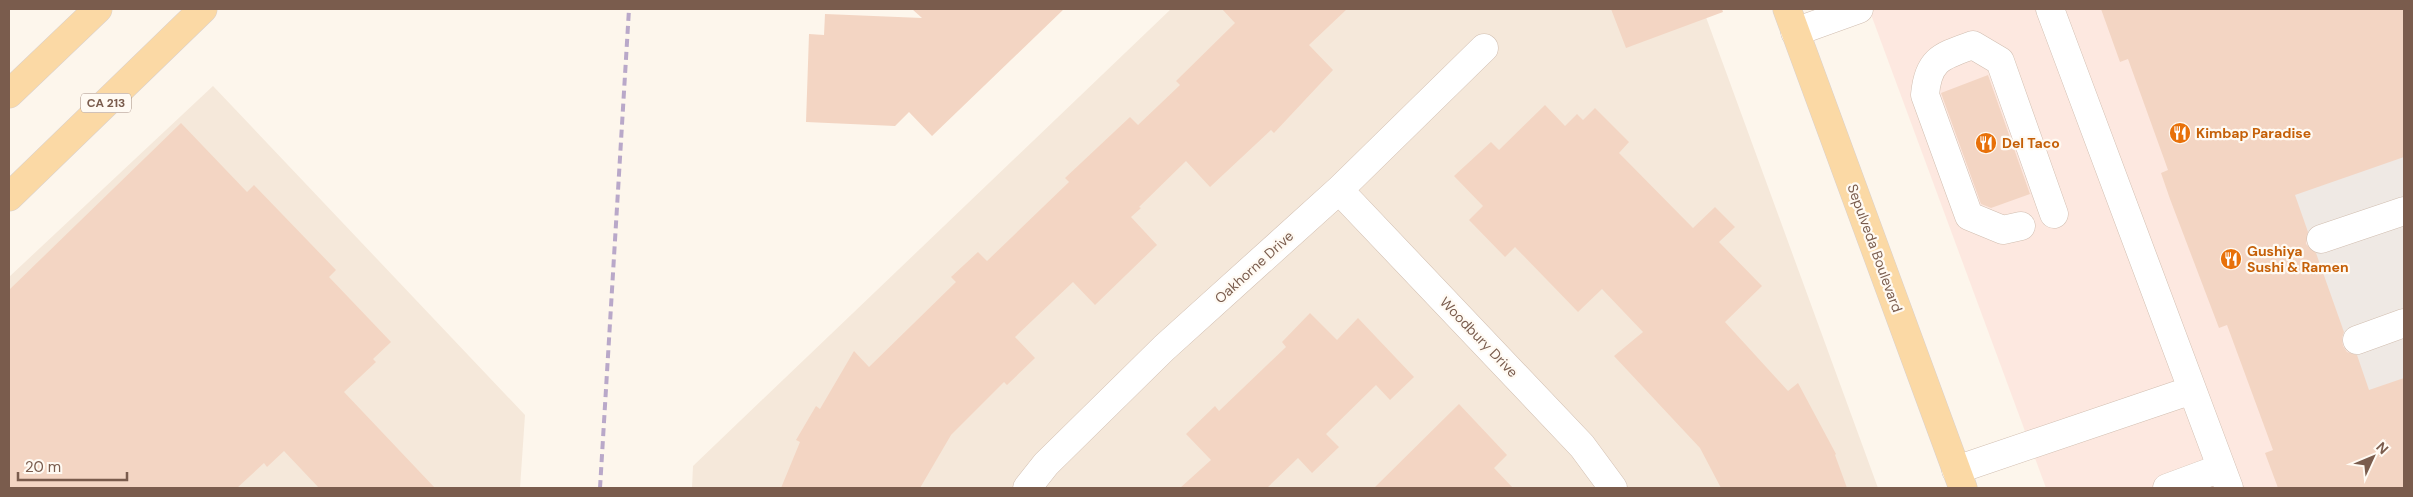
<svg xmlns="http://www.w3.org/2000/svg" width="2413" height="497" viewBox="0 0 2413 497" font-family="'DM Sans',sans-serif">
<rect width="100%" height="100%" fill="#fdf6ec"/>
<path fill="#f5e8da" d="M 1171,9 L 1703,9 L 1878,488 L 692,488 L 693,466 Z
M 213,86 L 525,415 L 520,488 L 9,488 L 9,277 Z"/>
<path fill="#fde8e0" d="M 1869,9 L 2224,9 L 2400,488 L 2046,488 Z"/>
<path fill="#efe9e4" d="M 2223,9 L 2404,9 L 2404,488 L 2400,488 Z"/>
<path fill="#f3d5c3" d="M 912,9 L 1064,9 L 932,136 L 909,112 L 895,126 L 806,122 L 809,34 L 824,35 L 825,14 L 922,18 Z
M 1222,9 L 1347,9 L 1309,45 L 1333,70 L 1274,133 L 1271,130 L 1210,187 L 1186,161 L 1139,207 L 1141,208 L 1131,217 L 1157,245 L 1095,305 L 1073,282 L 1015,337 L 1035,358 L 1007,385 L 1004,382 L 951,435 L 920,488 L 781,488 L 800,442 L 796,440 L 816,406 L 820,409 L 854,351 L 869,367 L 956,282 L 951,277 L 978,252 L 987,261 L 1069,182 L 1065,178 L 1130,117 L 1138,125 L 1180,85 L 1176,81 L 1235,23 Z
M 1611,9 L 1722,9 L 1723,12 L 1626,48 Z
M 2101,9 L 2404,9 L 2404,157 L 2295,195 L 2308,232 L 2306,244 L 2316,253 L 2344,332 L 2342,338 L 2343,346 L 2347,352 L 2357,355 L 2369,390 L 2404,378 L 2404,488 L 2278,488 L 2265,453 L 2273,450 L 2227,325 L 2219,328 L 2170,199 L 2161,173 L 2168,170 L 2128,59 L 2120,62 Z
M 1988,75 L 2030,194 L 1991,208 L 1981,204 L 1941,93 Z
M 1545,105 L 1565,126 L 1577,114 L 1583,120 L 1595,108 L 1629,142 L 1619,153 L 1693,228 L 1715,207 L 1735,227 L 1719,242 L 1762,286 L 1725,322 L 1788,391 L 1798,383 L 1836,454 L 1835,455 L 1847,488 L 1721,488 L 1700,448 L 1614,356 L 1643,332 L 1602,289 L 1578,312 L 1515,247 L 1505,257 L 1469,220 L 1483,206 L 1454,176 L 1491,142 L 1499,150 Z
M 181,123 L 247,192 L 254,185 L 309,242 L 336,270 L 329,277 L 391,342 L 373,359 L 376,362 L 344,392 L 435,488 L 319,488 L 284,451 L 267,467 L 264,463 L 237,488 L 9,488 L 9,290 Z
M 1310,313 L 1337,340 L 1358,318 L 1414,377 L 1390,400 L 1376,385 L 1326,434 L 1339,447 L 1312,473 L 1298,458 L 1267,488 L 1180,488 L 1211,460 L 1186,434 L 1215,406 L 1219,411 L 1286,347 L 1282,342 Z
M 1459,404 L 1507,455 L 1494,468 L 1513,488 L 1374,488 Z"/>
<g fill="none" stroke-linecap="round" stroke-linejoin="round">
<g stroke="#d1beb0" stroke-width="29">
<path id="minor" d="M 2050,9 L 2229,488
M 1795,32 L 1859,9
M 1339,190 L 1582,446 L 1613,488
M 2021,226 L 2003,230 L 1969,216 L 1925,95 C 1928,59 1942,56 1973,45 L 2000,61 L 2054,214
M 2321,239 L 2404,211
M 2357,340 L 2404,323
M 1956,470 L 2192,390
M 1027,488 L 1046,464 L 1164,348 L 1339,190 L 1484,48
M 2167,488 L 2221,468"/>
</g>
<g stroke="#dad1cd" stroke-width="29">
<path id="major" d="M 1787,9 L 1963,488
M 9,94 L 98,9
M 9,197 L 203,9"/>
</g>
<use href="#minor" stroke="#fff" stroke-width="28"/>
<use href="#major" stroke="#fbd9a5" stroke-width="28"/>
<path stroke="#b9a8c9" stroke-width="4" stroke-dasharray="8 5" stroke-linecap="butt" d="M 600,488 L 629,9"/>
</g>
<defs>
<g id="restaurant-disc" transform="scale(1.125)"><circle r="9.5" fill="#e8710a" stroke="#fffaf3"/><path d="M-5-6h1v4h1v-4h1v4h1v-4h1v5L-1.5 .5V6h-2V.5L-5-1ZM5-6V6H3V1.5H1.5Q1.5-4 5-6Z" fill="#fff"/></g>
</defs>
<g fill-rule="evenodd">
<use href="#restaurant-disc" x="2180" y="133"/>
<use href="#restaurant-disc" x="1986" y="143"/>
<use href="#restaurant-disc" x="2231" y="259"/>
</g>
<g text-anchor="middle" stroke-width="4.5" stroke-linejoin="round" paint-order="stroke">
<rect fill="#fffaf3" stroke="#a28b7f" stroke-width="1" x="81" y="93.5" width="50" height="19" rx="4"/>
<g font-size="12" font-weight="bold" fill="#7a5c4d">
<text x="106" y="107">CA 213</text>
</g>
<g font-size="14" font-weight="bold" fill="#c56008" stroke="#fffaf3" text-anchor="start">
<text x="2196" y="138">Kimbap Paradise</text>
<text x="2002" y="148">Del Taco</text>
<text x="2247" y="256">Gushiya<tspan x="2247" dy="16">Sushi &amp; Ramen</tspan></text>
</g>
<g font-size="14" fill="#7a5c4d" stroke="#fffaf3">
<text transform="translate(1875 248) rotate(70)" y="5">Sepulveda Boulevard</text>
<text transform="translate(1254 267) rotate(-42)" y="5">Oakhorne Drive</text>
<text transform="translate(1479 337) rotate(46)" y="5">Woodbury Drive</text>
</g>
</g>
<rect width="2413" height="497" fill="none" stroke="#7a5c4d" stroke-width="20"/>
<g transform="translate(2373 457) rotate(46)" stroke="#fffaf3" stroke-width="4" paint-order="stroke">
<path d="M0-4L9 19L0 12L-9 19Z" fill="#7a5c4d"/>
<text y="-8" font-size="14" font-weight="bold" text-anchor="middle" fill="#7a5c4d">N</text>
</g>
<path d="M18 472v8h109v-8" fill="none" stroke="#7a5c4d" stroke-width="2.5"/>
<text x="25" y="472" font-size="15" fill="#7a5c4d" stroke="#fffaf3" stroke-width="4" paint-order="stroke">20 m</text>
</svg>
